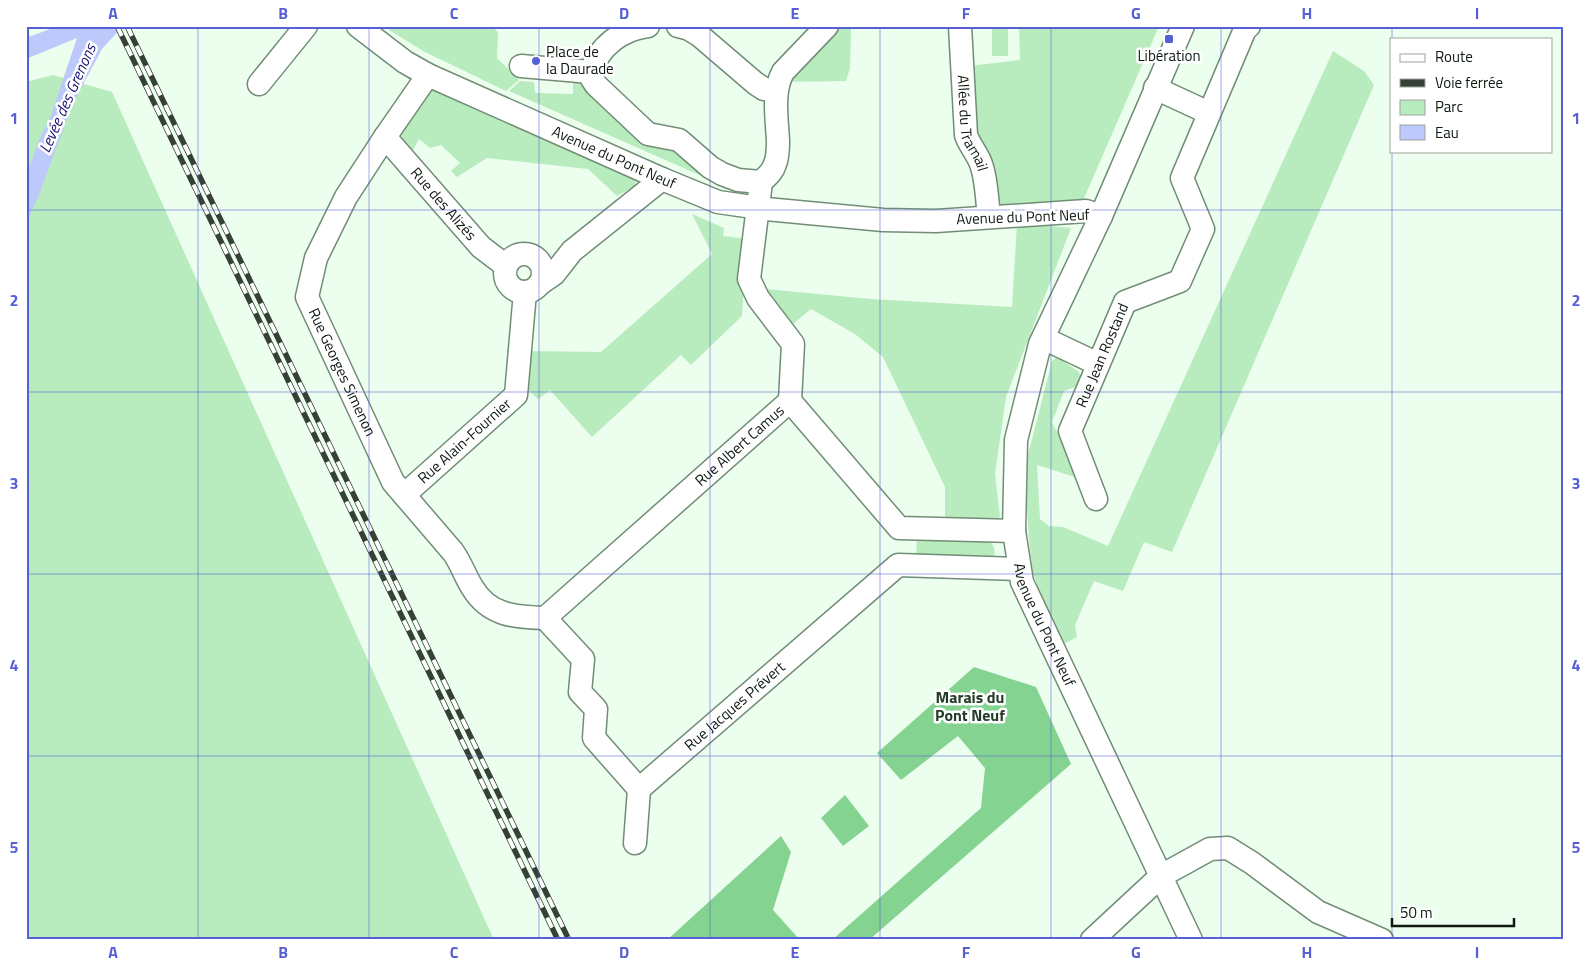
<svg xmlns="http://www.w3.org/2000/svg" width="1590" height="966" viewBox="0 0 1590 966" font-family="'Titillium Web',sans-serif">
<rect width="100%" height="100%" fill="#ecfeed"/>
<path fill="#b8ebbe" d="M 388,26 L 491,26 L 498,32 L 497,58 L 519,80 L 506,91 L 423,51 L 389,30 Z
M 838,26 L 846,26 L 851,29 L 850,68 L 846,81 L 785,82 Z
M 992,26 L 1008,26 L 1008,56 L 992,56 Z
M 1019,26 L 1159,26 L 1082,203 L 1002,208 L 995,199 L 972,134 L 970,66 L 1020,60 Z
M 1333,51 L 1364,71 L 1374,85 L 1172,552 L 1144,542 L 1123,591 L 1094,581 L 1075,625 L 1077,637 L 1060,646 L 1047,615 L 1033,572 L 1029,540 L 1027,507 L 1028,455 L 1052,361 L 1057,357 L 1079,372 L 1081,380 L 1078,386 L 1064,391 L 1052,422 L 1081,479 L 1037,465 L 1040,519 L 1049,526 L 1063,527 L 1108,546 Z
M 53,75 L 112,92 L 494,940 L 26,940 L 26,82 Z
M 520,81 L 534,82 L 535,93 L 573,94 L 573,81 L 585,81 L 676,143 L 704,177 L 509,91 Z
M 427,87 L 637,176 L 635,186 L 617,196 L 588,169 L 487,158 L 457,177 L 451,171 L 460,163 L 441,145 L 430,148 L 419,139 L 412,152 L 399,132 Z
M 692,214 L 724,228 L 723,236 L 747,239 L 742,316 L 691,365 L 681,355 L 592,437 L 550,390 L 538,399 L 526,388 L 526,351 L 601,352 L 712,254 Z
M 1017,223 L 1071,228 L 1006,397 L 995,474 L 1000,517 L 991,524 L 945,520 L 945,487 L 883,357 L 855,334 L 811,309 L 792,325 L 773,304 L 766,289 L 870,299 L 1012,307 Z
M 917,536 L 988,540 C 994,545 996,550 994,558 L 916,560 Z"/>
<path fill="#85d391" d="M 974,667 L 1036,687 L 1071,764 L 869,940 L 832,940 L 981,808 L 985,768 L 958,736 L 901,780 L 877,753 Z
M 845,795 L 869,826 L 843,846 L 821,818 Z
M 781,836 L 791,852 L 773,910 L 800,940 L 667,940 Z"/>
<path fill="#bdc8fb" d="M 58,26 L 123,26 L 102,49 L 72,105 L 40,192 L 26,224 L 26,177 L 39,140 L 50,118 L 77,38 L 26,59 L 26,38 Z"/>
<g fill="none" stroke-linecap="round" stroke-linejoin="round">
<g stroke="#718d75" stroke-width="25">
<g id="minor">
<path id="s1" d="M 358,26 L 405,62 L 428,75 L 662,179 L 718,202 L 766,209 L 883,220 L 936,221 L 1086,211 L 1101,216"/>
<path d="M 678,26 L 689,29 L 699,35 L 755,83 L 764,89 L 776,91"/>
<path id="s2" d="M 960,26 L 966,135 C 970,147 979,155 982,167 C 987,183 987,201 989,217"/>
<path id="s3" d="M 1183,26 L 1101,216 L 1040,344 L 1016,440 L 1014,531 L 1022,582 L 1191,940"/>
<path d="M 521,66 L 591,72 C 599,46 622,29 648,26"/>
<path d="M 591,72 L 592,79 L 596,85 L 648,134 L 679,140 L 710,167 L 722,174 L 738,180 L 761,182"/>
<path id="s4" d="M 428,75 L 385,137 L 346,197 L 316,258 L 307,297 L 393,482 L 453,552 C 461,563 465,576 472,587 C 489,616 515,617 545,618"/>
<path d="M 259,84 L 306,26"/>
<path d="M 1155,88 L 1209,113"/>
<path id="s5" d="M 385,137 L 481,247 L 506,266"/>
<circle cx="524" cy="273" r="19"/>
<path d="M 541,283 L 554,274 L 572,251 L 662,179"/>
<path d="M 1043,338 L 1098,364"/>
<path d="M 790,401 L 793,344 L 758,298 L 749,279 L 761,182 C 766,177 773,172 775,164 C 778,157 778,149 778,141 C 777,119 772,92 783,72 L 827,26"/>
<path id="s6" d="M 404,495 L 516,395 L 525,292"/>
<path id="s7" d="M 1096,499 L 1070,431 L 1125,302 L 1180,281 L 1203,229 L 1182,178 L 1246,27 L 1249,26"/>
<path id="s8" d="M 545,618 L 583,659 L 580,692 L 596,709 L 594,738 L 639,789 L 898,565 L 1019,569"/>
<path id="s9" d="M 545,618 L 790,401 L 899,528 L 1014,531"/>
<path d="M 635,843 L 639,789"/>
<path d="M 1092,940 L 1161,876 L 1210,849 L 1228,848 L 1252,863 L 1318,912 L 1382,940"/>
</g>
</g>
<use href="#minor" stroke="#fff" stroke-width="22"/>
<g stroke="#354136" stroke-width="5.5">
<path id="rail" d="M 117,26 L 558,940
M 127,26 L 569,940"/>
</g>
<use href="#rail" stroke="#fff" stroke-width="4" stroke-dasharray="11" stroke-linecap="butt"/>
</g>
<path fill="none" stroke="#565fd5" stroke-width="1" stroke-opacity="0.55" d="M 198,26 L 198,940M 369,26 L 369,940M 539,26 L 539,940M 710,26 L 710,940M 880,26 L 880,940M 1051,26 L 1051,940M 1221,26 L 1221,940M 1392,26 L 1392,39M 1392,151 L 1392,940M 26,210 L 1564,210M 26,392 L 1564,392M 26,574 L 1564,574M 26,756 L 1564,756"/>
<g fill="#565fd5" stroke="#fff" stroke-width="2">
<rect x="1164" y="34" width="10" height="10" rx="2.5"/>
<circle cx="536" cy="61" r="5"/>
</g>
<g text-anchor="middle" stroke-width="5" stroke-linejoin="round" paint-order="stroke">
<g font-size="15" fill="#0f1910" stroke="#fff" text-anchor="start">
<text x="546" y="57">Place de<tspan x="546" dy="17">la Daurade</tspan></text>
<text x="1169" y="61" text-anchor="middle">Libération</text>
</g>
<g font-size="15" fill="#0f1910" stroke="#fff">
<text dy="5" stroke="none"><textPath href="#s2" startOffset="99">Allée du Tramail</textPath></text>
<text dy="5" stroke="none"><textPath href="#s1" startOffset="289">Avenue du Pont Neuf</textPath></text>
<text dy="5" stroke="none"><textPath href="#s5" startOffset="89">Rue des Alizés</textPath></text>
<text transform="translate(1023 217) rotate(-2)" y="5">Avenue du Pont Neuf</text>
<text dy="5" stroke="none"><textPath href="#s7" startOffset="155">Rue Jean Rostand</textPath></text>
<text dy="5" stroke="none"><textPath href="#s4" startOffset="338">Rue Georges Simenon</textPath></text>
<text dy="5" stroke="none"><textPath href="#s6" startOffset="81">Rue Alain-Fournier</textPath></text>
<text dy="5" stroke="none"><textPath href="#s9" startOffset="260">Rue Albert Camus</textPath></text>
<text dy="5" stroke="none"><textPath href="#s3" startOffset="638">Avenue du Pont Neuf</textPath></text>
<text dy="5" stroke="none"><textPath href="#s8" startOffset="336">Rue Jacques Prévert</textPath></text>
</g>
<g font-size="16" font-style="italic" fill="#1f1776" stroke="#fff">
<text transform="translate(67 98) rotate(-66)" y="6">Levée des Grenons</text>
</g>
<g font-size="16" font-weight="bold" fill="#243d28" stroke="#fff">
<text x="970" y="703">Marais du<tspan x="970" dy="18">Pont Neuf</tspan></text>
</g>
</g>
<rect width="1590" height="966" fill="none" stroke="#ffffff" stroke-width="55"/>
<rect x="1390" y="38" width="162" height="115" fill="#ffffff" stroke="#9fa39f"/>
<rect x="1400" y="54" width="25" height="8" fill="#ffffff" stroke="#9fa39f"/>
<text x="1435" y="62" font-size="15" fill="#0f1910">Route</text>
<rect x="1400" y="79" width="25" height="8" fill="#354136" stroke="#9fa39f"/>
<text x="1435" y="88" font-size="15" fill="#0f1910">Voie ferrée</text>
<rect x="1400" y="100" width="25" height="15" fill="#b8ebbe" stroke="#9fa39f"/>
<text x="1435" y="112" font-size="15" fill="#0f1910">Parc</text>
<rect x="1400" y="125" width="25" height="15" fill="#bdc8fb" stroke="#9fa39f"/>
<text x="1435" y="138" font-size="15" fill="#0f1910">Eau</text>
<path d="M1392 918v8h122v-8" fill="none" stroke="#0f1910" stroke-width="2.5"/>
<text x="1400" y="918" font-size="15" fill="#0f1910" stroke="#ffffff" stroke-width="4" paint-order="stroke">50 m</text>
<rect x="28" y="28" width="1534" height="910" fill="none" stroke="#565fd5" stroke-width="2"/>
<g font-size="16" text-anchor="middle" font-weight="bold" fill="#565fd5">
<text x="113" y="19">A</text>
<text x="283" y="19">B</text>
<text x="454" y="19">C</text>
<text x="624" y="19">D</text>
<text x="795" y="19">E</text>
<text x="966" y="19">F</text>
<text x="1136" y="19">G</text>
<text x="1307" y="19">H</text>
<text x="1477" y="19">I</text>
<text x="14" y="124">1</text>
<text x="1576" y="124">1</text>
<text x="14" y="306">2</text>
<text x="1576" y="306">2</text>
<text x="14" y="489">3</text>
<text x="1576" y="489">3</text>
<text x="14" y="671">4</text>
<text x="1576" y="671">4</text>
<text x="14" y="853">5</text>
<text x="1576" y="853">5</text>
<text x="113" y="958">A</text>
<text x="283" y="958">B</text>
<text x="454" y="958">C</text>
<text x="624" y="958">D</text>
<text x="795" y="958">E</text>
<text x="966" y="958">F</text>
<text x="1136" y="958">G</text>
<text x="1307" y="958">H</text>
<text x="1477" y="958">I</text>
</g>
</svg>
